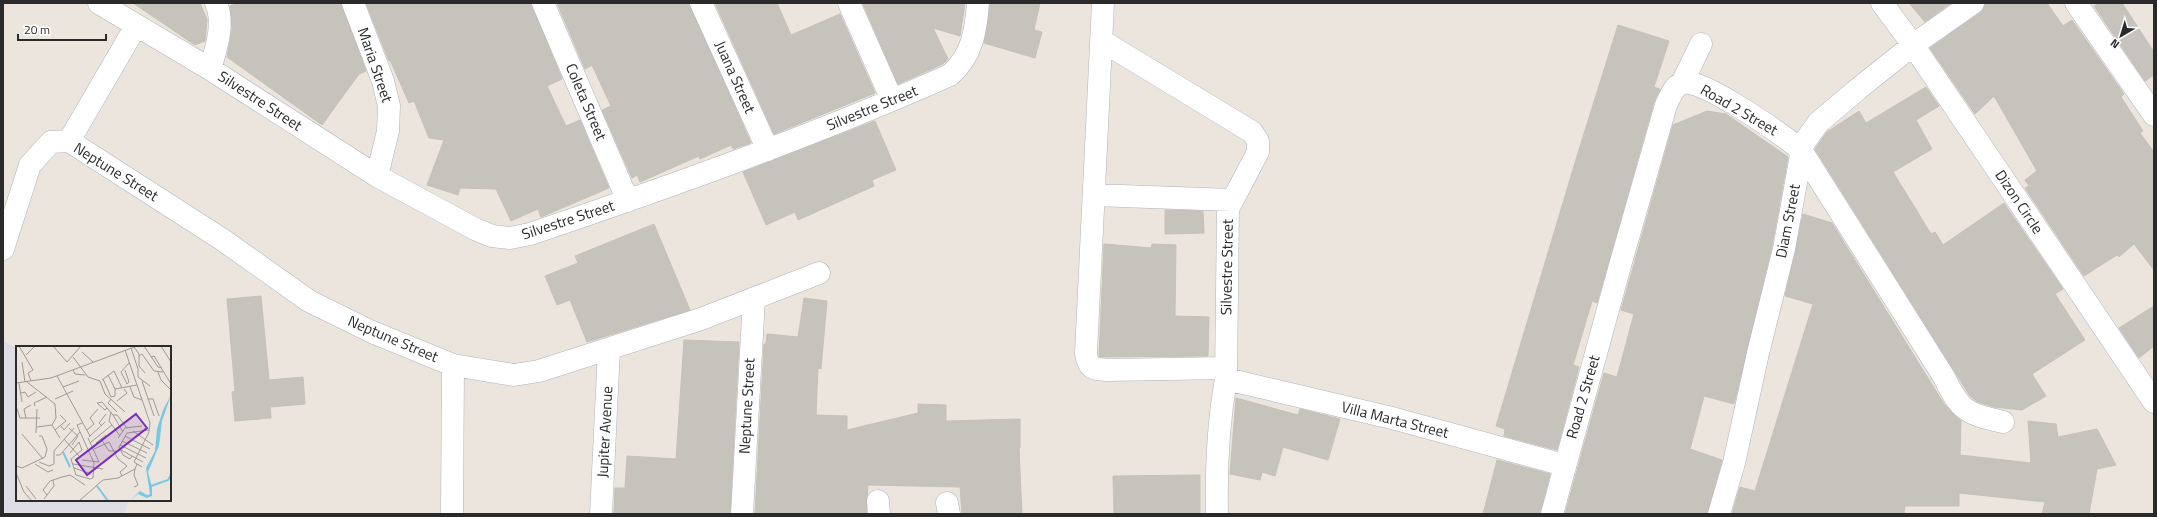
<svg xmlns="http://www.w3.org/2000/svg" width="2157" height="517" viewBox="0 0 2157 517" font-family="'Titillium Web',sans-serif">
<rect width="100%" height="100%" fill="#ebe5dd"/>
<path fill="#dfdde4" d="M 3,341 L 17,348 L 17,500 L 128,500 L 125,514 L 3,514 Z"/>
<path fill="#c6c2bc" stroke="#c6c0b7" d="M 133,3 L 200,3 L 207,20 L 205,41 L 195,45 Z
M 238,3 L 341,3 L 366,71 L 359,74 L 322,125 L 227,57 L 232,29 L 230,6 Z
M 366,3 L 531,3 L 562,79 L 547,86 L 566,126 L 580,120 L 609,188 L 541,217 L 538,209 L 511,221 L 496,189 L 460,188 L 458,195 L 427,185 L 444,140 L 429,138 L 414,101 L 409,103 L 390,60 L 389,61 Z
M 557,3 L 689,3 L 751,143 L 733,149 L 731,145 L 700,159 L 699,156 L 640,182 L 637,175 L 632,178 L 602,110 L 611,106 L 592,65 L 585,69 Z
M 715,3 L 777,3 L 791,35 L 840,14 L 875,93 L 774,134 Z
M 965,3 L 960,36 L 933,28 L 948,59 L 943,64 L 898,84 L 863,4 Z
M 990,3 L 1040,3 L 1034,30 L 1042,32 L 1035,58 L 984,43 Z
M 1909,3 L 1951,3 L 1925,22 Z
M 1985,3 L 2047,3 L 2063,26 L 2072,20 L 2124,94 L 2121,97 L 2143,131 L 2140,133 L 2154,152 L 2154,270 L 2134,244 L 2119,257 L 2117,255 L 2084,276 L 2025,188 L 2029,186 L 2025,180 L 2037,171 L 1994,96 L 1975,114 L 1930,48 L 1980,13 Z
M 2099,3 L 2122,3 L 2154,52 L 2154,75 L 2145,81 L 2094,6 Z
M 1618,25 L 1669,41 L 1654,87 L 1660,89 L 1654,102 L 1597,303 L 1592,301 L 1573,365 L 1579,367 L 1557,450 L 1504,436 L 1505,429 L 1496,426 L 1577,156 Z
M 1926,87 L 1939,106 L 1916,120 L 1932,149 L 1893,172 L 1917,211 L 1931,234 L 1935,232 L 1943,245 L 2004,203 L 2063,289 L 2055,294 L 2085,340 L 2032,374 L 2046,396 L 2022,410 L 1994,407 L 1978,402 L 1970,396 L 1815,149 L 1827,132 L 1859,111 L 1866,123 Z
M 1707,111 L 1726,114 L 1788,157 L 1772,246 L 1734,404 L 1704,396 L 1690,449 L 1722,460 L 1707,514 L 1565,514 L 1604,373 L 1617,377 L 1634,314 L 1621,310 L 1673,125 Z
M 875,121 L 896,170 L 872,180 L 874,186 L 798,220 L 795,212 L 766,225 L 743,172 Z
M 1165,210 L 1203,211 L 1204,233 L 1165,234 Z
M 1803,214 L 1832,223 L 1944,404 L 1961,421 L 1960,455 L 2031,463 L 2028,421 L 2056,424 L 2058,437 L 2097,429 L 2116,465 L 2097,469 L 2089,514 L 2042,514 L 2045,502 L 1959,493 L 1959,506 L 1905,506 L 1904,514 L 1732,514 L 1740,487 L 1755,491 L 1813,304 L 1785,296 Z
M 654,224 L 690,310 L 587,342 L 570,300 L 557,305 L 545,276 L 578,263 L 575,256 Z
M 1104,244 L 1151,248 L 1152,244 L 1176,245 L 1175,316 L 1209,317 L 1208,356 L 1099,357 Z
M 261,296 L 269,380 L 303,377 L 305,404 L 270,407 L 271,418 L 235,421 L 232,392 L 235,391 L 227,299 Z
M 804,298 L 827,301 L 821,369 L 818,368 L 816,415 L 847,416 L 847,430 L 918,413 L 918,404 L 946,405 L 946,421 L 1020,419 L 1020,448 L 1019,448 L 1022,514 L 962,514 L 960,487 L 868,485 L 866,514 L 755,514 L 764,344 L 766,344 L 767,334 L 798,337 Z
M 2154,306 L 2154,346 L 2139,358 L 2119,328 Z
M 684,340 L 739,342 L 730,514 L 614,514 L 615,488 L 625,488 L 627,456 L 676,459 Z
M 1236,398 L 1298,415 L 1300,409 L 1340,419 L 1328,460 L 1283,447 L 1275,476 L 1262,472 L 1260,480 L 1230,474 Z
M 1497,460 L 1550,474 L 1540,514 L 1483,514 Z
M 1200,475 L 1200,514 L 1114,514 L 1113,476 Z"/>
<g fill="none" stroke-linecap="round" stroke-linejoin="round">
<g stroke="#b0b3bc" stroke-width="23">
<path id="minor" d="M 99,3 L 210,69 L 377,176 L 475,229 L 492,236 L 510,238 L 530,234 C 672,186 813,136 950,75 C 972,56 976,31 978,3
M 353,3 L 383,81 L 389,106 L 388,131 L 377,176
M 543,3 L 628,201
M 701,3 L 768,150
M 849,3 L 892,100
M 1103,3 L 1086,353 C 1088,369 1093,369 1108,370 L 1226,368
M 1882,3 L 1913,45 L 2154,402
M 2076,3 L 2154,115
M 1102,41 L 1252,132 L 1258,141 L 1258,152 L 1228,209 L 1226,379 C 1218,424 1216,469 1217,514
M 210,69 C 216,49 225,24 216,3
M 1682,83 L 1701,44
M 69,141 L 223,240 L 309,301 L 372,332 L 453,365 L 514,375 L 539,371 L 701,319 L 819,273
M 69,141 L 136,26
M 1094,195 L 1232,200
M 3,249 L 30,165 L 51,142 L 69,141
M 1226,379 L 1392,418 L 1564,465
M 878,501 L 879,514
M 947,503 L 949,514
M 452,514 L 453,365
M 601,514 L 609,349
M 742,514 L 754,298
M 1552,514 L 1621,262 L 1666,105 C 1670,97 1673,87 1682,83 C 1700,76 1784,136 1801,150 L 1944,377 C 1961,412 1966,413 2003,422
M 1719,514 L 1734,463 L 1758,353 L 1784,249 L 1803,144 L 1818,123 L 1858,89 L 1913,45 L 1973,3"/>
</g>
<use href="#minor" stroke="#fff" stroke-width="22"/>
</g>
<g text-anchor="middle" stroke-width="4" stroke-linejoin="round" paint-order="stroke">
<g font-size="15" fill="#2a2a2a" stroke="#fff">
<text transform="translate(375 65) rotate(71)" y="5">Maria Street</text>
<text transform="translate(735 77) rotate(66)" y="5">Juana Street</text>
<text transform="translate(260 101) rotate(33)" y="5">Silvestre Street</text>
<text transform="translate(586 102) rotate(67)" y="5">Coleta Street</text>
<text transform="translate(872 108) rotate(-22)" y="5">Silvestre Street</text>
<text transform="translate(1739 110) rotate(30)" y="5">Road 2 Street</text>
<text transform="translate(116 172) rotate(32)" y="5">Neptune Street</text>
<text transform="translate(2019 202) rotate(56)" y="5">Dizon Circle</text>
<text transform="translate(568 220) rotate(-18)" y="5">Silvestre Street</text>
<text transform="translate(1788 221) rotate(-79)" y="5">Diam Street</text>
<text transform="translate(1227 267) rotate(-89)" y="5">Silvestre Street</text>
<text transform="translate(393 339) rotate(23)" y="5">Neptune Street</text>
<text transform="translate(1583 397) rotate(-74)" y="5">Road 2 Street</text>
<text transform="translate(747 406) rotate(-87)" y="5">Neptune Street</text>
<text transform="translate(1395 420) rotate(14)" y="5">Villa Marta Street</text>
<text transform="translate(605 432) rotate(-87)" y="5">Jupiter Avenue</text>
</g>
</g>
<g transform="translate(16 346)">
<rect width="155" height="155" fill="#ebe5dd"/>
<path d="M 155,49 L 146,75 L 143,100 L 132,126 L 136,141 L 136,150 L 131,152 L 122,148 L 114,155 L 124,145 L 131,149 L 134,148 L 130,122 L 139,105 L 141,83 L 147,64 Z" fill="#78c7e5"/>
<path fill="none" stroke="#78c7e5" stroke-width="2" d="M 47,106 L 54,121M 81,140 L 92,155M 135,140 L 152,134 L 155,129"/>
<path fill="none" stroke="#9e9a95" stroke-width="1" d="M 3,0 L 17,24 L 12,27 L 15,35M 37,0 L 51,16 L 65,0M 128,0 L 142,21 L 146,22M 145,0 L 155,16M 118,1 L 123,8 L 123,20 L 129,27M 115,2 L 122,23 L 122,31 L 134,40M 109,4 L 134,77 L 133,86 L 118,116 L 126,121M 66,6 L 77,16M 10,9 L 19,0M 123,10 L 126,8 L 138,25 L 147,26M 57,11 L 72,31 L 84,35M 135,11 L 138,10 L 155,38M 6,16 L 9,36M 57,24 L 59,28 L 69,29M 109,24 L 113,36 L 111,38M 142,26 L 145,34 L 155,44M 41,30 L 74,90M 87,33 L 95,51 L 99,50 L 99,43 L 92,29M 86,34 L 98,25 L 106,42M 84,35 L 89,48 L 109,66M 126,35 L 138,70M 11,36 L 39,58 L 40,72 L 36,79M 0,37 L 35,32 L 121,0M 3,37 L 6,56M 111,38 L 105,26 L 113,17M 47,41 L 63,35M 114,41 L 118,51 L 126,54M 99,43 L 121,39M 5,47 L 9,46 L 12,51 L 20,46M 39,53 L 57,45M 95,53 L 92,57 L 101,66M 132,53 L 137,53 L 143,70M 101,55 L 111,47 L 108,43M 86,56 L 97,69 L 107,86M 86,56 L 81,57 L 89,64 L 91,62M 0,60 L 4,72 L 24,72M 19,60 L 18,57 L 31,51M 95,66 L 93,75 L 104,90M 97,69 L 101,69 L 111,82M 10,72 L 8,63 L 15,59M 36,79 L 44,92M 45,80 L 48,84 L 54,77M 86,80 L 83,77 L 90,68M 21,81 L 36,79M 53,82 L 62,90 L 56,99M 39,84 L 50,75 L 44,69M 71,84 L 78,78 L 74,72 L 82,63M 117,85 L 137,99M 20,87 L 21,63M 6,88 L 27,113M 109,90 L 134,103M 73,91 L 89,76M 102,92 L 109,82 L 126,80M 48,93 L 63,110M 85,93 L 93,105 L 100,105M 106,95 L 131,107M 63,96 L 66,104 L 55,113 L 60,129 L 74,133 L 77,132 L 78,117 L 61,79 L 66,77M 74,97 L 96,79M 80,97 L 90,89M 89,98 L 93,96 L 102,113 L 111,120 L 104,126 L 106,130M 104,99 L 130,112M 78,103 L 89,98M 105,104 L 127,116M 54,107 L 63,96M 40,109 L 44,109 L 64,86M 116,110 L 114,113 L 107,109 L 103,101 L 111,87 L 133,84M 66,114 L 83,116 L 72,92M 23,116 L 33,120 L 38,118 L 38,105 L 58,82M 19,118 L 32,126 L 37,124M 57,118 L 87,123M 0,120 L 6,122 L 29,111 L 31,103 L 26,90 L 23,90M 58,122 L 75,128M 0,127 L 8,146 L 16,155M 10,140 L 20,153M 118,141 L 122,139 L 118,129 L 119,123M 31,149 L 27,144 L 34,135 L 46,131 L 54,129 L 69,139M 28,153 L 38,140 L 37,134M 14,155 L 32,155M 63,155 L 87,134 L 102,132 L 119,123 L 121,118"/>
<path fill="#7b2cbf" fill-opacity="0.15" stroke="#7b2cbf" stroke-width="2" d="M 120,68 L 131,82 L 71,129 L 60,114 Z"/>
<rect width="155" height="155" fill="none" stroke="#2a2a2a" stroke-width="2"/>
</g>
<rect width="2157" height="517" fill="none" stroke="#2a2a2a" stroke-width="8"/>
<g transform="translate(2121 36) rotate(218)" stroke="#ffffff" stroke-width="3" paint-order="stroke">
<path d="M0-3L7 15L0 10L-7 15Z" fill="#2a2a2a"/>
<text y="-6" font-size="11" font-weight="bold" text-anchor="middle" fill="#2a2a2a">N</text>
</g>
<path d="M18 34v6h88v-6" fill="none" stroke="#2a2a2a" stroke-width="2"/>
<text x="24" y="34" font-size="12" fill="#2a2a2a" stroke="#ffffff" stroke-width="3" paint-order="stroke">20 m</text>
</svg>
